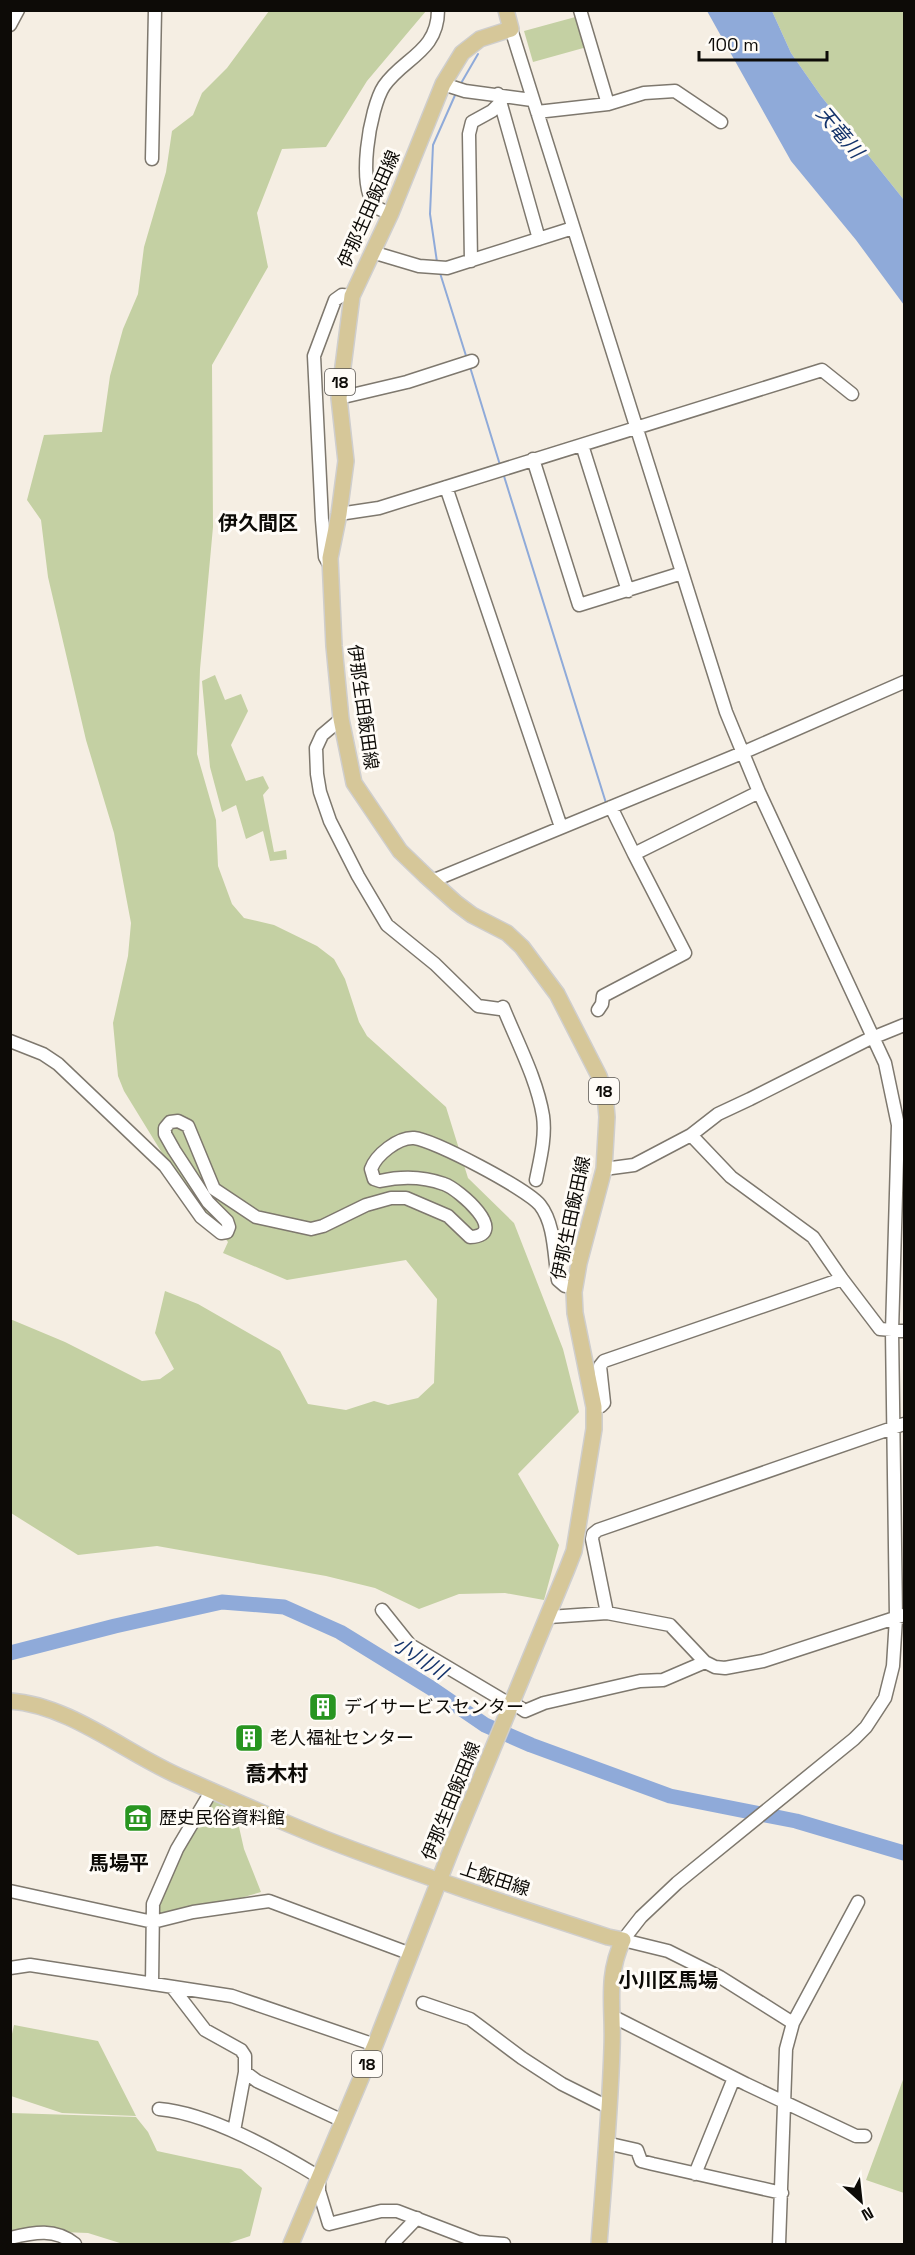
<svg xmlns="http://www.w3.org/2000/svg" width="915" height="2255" viewBox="0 0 915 2255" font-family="'Space Grotesk','Noto Sans JP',sans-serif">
<rect width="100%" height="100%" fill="#f5eee3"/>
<path fill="#c4d0a3" d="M 269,11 L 426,11 L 367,81 L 326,147 L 282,149 L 257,213 L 268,267 L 212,365 L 213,527 L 200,669 L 197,754 L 216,820 L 218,866 L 232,904 L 244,918 L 274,925 L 317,946 L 334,959 L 345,979 L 359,1022 L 367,1036 L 446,1107 L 468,1178 L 514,1223 L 563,1349 L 579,1412 L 518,1474 L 559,1545 L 544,1600 L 505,1593 L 459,1594 L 419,1609 L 375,1588 L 326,1576 L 157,1546 L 78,1555 L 11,1513 L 10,1319 L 65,1342 L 142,1381 L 160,1379 L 174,1369 L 155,1333 L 165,1291 L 198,1304 L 280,1351 L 308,1404 L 346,1410 L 374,1401 L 388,1405 L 418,1398 L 434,1383 L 437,1299 L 406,1260 L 287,1280 L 223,1253 L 228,1242 L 170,1166 L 124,1091 L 118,1076 L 113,1023 L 128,956 L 131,923 L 114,833 L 86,740 L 48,577 L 41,520 L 27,500 L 44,435 L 102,432 L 110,376 L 123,329 L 138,294 L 144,247 L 166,172 L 172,131 L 193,115 L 202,93 L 227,68 Z
M 772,11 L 904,11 L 904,200 L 821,96 L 791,53 Z
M 579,16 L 587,47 L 533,62 L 524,31 Z
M 215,675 L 225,700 L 241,694 L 248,711 L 231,745 L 246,781 L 263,776 L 269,788 L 263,795 L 274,852 L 286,850 L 287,859 L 270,861 L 263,831 L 246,839 L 236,805 L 222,812 L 210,767 L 202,681 Z
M 212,1790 L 241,1807 L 239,1827 L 244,1849 L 261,1892 L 193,1912 L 154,1920 L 161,1884 Z
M 14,2025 L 98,2041 L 136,2116 L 62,2113 L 11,2096 L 10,2043 Z
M 904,2077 L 904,2193 L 866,2180 Z
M 11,2113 L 136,2117 L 148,2132 L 157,2151 L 241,2169 L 262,2188 L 250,2236 L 226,2244 L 123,2244 L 88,2233 L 11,2230 Z"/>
<path fill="#8faad9" d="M 707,11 L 772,11 L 791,53 L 821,96 L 904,200 L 904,305 L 856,240 L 791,161 Z"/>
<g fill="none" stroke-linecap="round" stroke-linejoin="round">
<path stroke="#8faad9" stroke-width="2" d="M 460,85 L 478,54
M 437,262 L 430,214 L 433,145 L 456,93
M 440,273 L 467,359
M 470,367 L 500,465
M 503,473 L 606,803"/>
<path stroke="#8faad9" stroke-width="15" d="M 10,1653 L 115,1626 L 222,1602 L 284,1607 L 340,1632 L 431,1688 L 485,1725 L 531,1745 L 670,1796 L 796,1821 L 904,1853"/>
<g stroke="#7e786e" stroke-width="15">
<path id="minor" d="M 580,10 L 608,104
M 10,25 L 18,10
M 511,29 L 726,712 L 759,792 L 885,1063 L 898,1125 L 892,1331 L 896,1618 L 893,1666 L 885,1698 L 866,1727 L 854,1739 L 677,1883 L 641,1917 L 623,1940 L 668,1951 L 720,1977 L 793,2023
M 443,84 L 465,91 L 532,100
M 498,94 L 539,239
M 537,112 L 608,104 L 644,93 L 675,91 L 721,122
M 152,159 L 155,10
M 391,213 C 387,212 381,210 378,208 C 355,191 370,107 384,86 C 403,58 438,52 438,10
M 372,252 L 419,266 L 447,268 L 573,228
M 471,261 L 469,134 L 472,122 L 492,111 L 500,103
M 339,398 L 407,382 L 472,361
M 582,445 L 628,591
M 533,459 L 579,605 L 682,573
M 446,487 L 561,827
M 339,514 L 379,508 L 822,370 L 852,394
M 329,564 L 325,557 L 322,520 L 314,356 L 335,300 L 342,295 L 352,296
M 341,719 L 322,735 L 316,748 L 317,774 L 320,792 L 330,821 L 358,876 L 387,925 L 435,964 L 478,1006 L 500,1009 L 503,1007 C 517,1042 537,1079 543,1116 C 546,1137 540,1160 536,1180
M 611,807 L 634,854 L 759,792
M 432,881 L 742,753 L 904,682
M 598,1010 L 602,1004 L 603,996 L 685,953 L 634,854
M 10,1041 L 43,1054 L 58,1064 L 165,1166 L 201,1217 L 221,1233 L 227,1232 L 229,1227 L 227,1221 L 208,1202 L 174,1150 L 165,1134 L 165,1128 L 170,1122 L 178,1121 L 188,1126 L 214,1189 L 256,1217 L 311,1229 L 323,1226 L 366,1205 L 391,1198 L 406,1198 L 448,1216 L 470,1237 C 511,1235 459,1189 444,1184 C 422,1176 402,1176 380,1181 L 374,1179 L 371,1169 C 376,1155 398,1137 414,1138 C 434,1140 527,1189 540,1205 C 555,1224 554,1256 558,1280 L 565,1286
M 691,1135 L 731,1177 L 813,1237 L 842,1279 L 880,1329 L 904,1331
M 604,1169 L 634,1165 L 691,1135 L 718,1114 L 750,1099 L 867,1040 L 904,1025
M 594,1407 L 601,1406 L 604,1403 L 600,1366 L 604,1361 L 842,1279
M 382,1610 L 410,1645 L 506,1702
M 607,1613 L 592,1539 L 593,1534 L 598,1530 L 904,1424
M 549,1617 L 607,1613 L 670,1625 L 705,1662 L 715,1667 L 725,1668 L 763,1661 L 904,1615
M 513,1703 L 525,1711 L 544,1703 L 640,1681 L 663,1680 L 705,1662
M 10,1891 L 153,1922 L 193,1912 L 269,1901 L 411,1954
M 10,1968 L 30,1965 L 232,1996 L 375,2045
M 152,1984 L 153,1904 L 177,1849 L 212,1790
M 172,1987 L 205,2030 L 241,2050 L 245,2056 L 245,2072 L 234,2131
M 423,2003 L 470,2019 L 522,2058 L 562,2084 L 608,2107
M 612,2016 L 746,2084 L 856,2136 L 865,2136
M 245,2072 L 257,2081 L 343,2121
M 159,2109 C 209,2113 276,2151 319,2177 L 319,2191 L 329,2224 L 381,2211 L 397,2211 L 478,2242 L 504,2244
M 606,2143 L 637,2150 L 641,2161 L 653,2164 L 782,2193
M 695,2174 L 734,2078
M 10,2238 C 35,2232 55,2228 75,2244
M 392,2244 L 417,2218
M 779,2244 L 786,2049 L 793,2023 L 858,1902"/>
</g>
<g stroke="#cfcecd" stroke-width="18">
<path id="major" d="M 10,1701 C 71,1705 128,1755 183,1778 C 230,1799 277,1820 325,1839 C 418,1875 513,1906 608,1937 L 623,1940 C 605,1978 614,2008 612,2048 C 610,2113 604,2179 599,2244
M 291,2244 L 375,2045 L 453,1845 L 567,1569 L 574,1551 L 594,1429 L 594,1407 L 575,1313 L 574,1292 L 579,1263 L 604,1169 L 607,1117 L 605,1095 L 599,1076 L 557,994 L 522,947 L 507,933 L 472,915 L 456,903 L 426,876 L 400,851 L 354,783 L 341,719 L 334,646 L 330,558 L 339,514 L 346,461 L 339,398 L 352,296 L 391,213 L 443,84 L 462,53 L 480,39 L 511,29 L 506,10"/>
</g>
<use href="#minor" stroke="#fff" stroke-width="12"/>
<use href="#major" stroke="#d6c799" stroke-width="15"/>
</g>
<defs>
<g id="building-square" transform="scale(1.5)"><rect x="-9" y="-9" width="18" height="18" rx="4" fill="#289520" stroke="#fffcf7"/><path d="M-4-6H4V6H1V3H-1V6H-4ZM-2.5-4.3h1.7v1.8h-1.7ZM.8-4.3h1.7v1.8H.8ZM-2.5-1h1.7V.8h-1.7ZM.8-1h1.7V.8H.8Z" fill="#fff"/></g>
<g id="museum-square" transform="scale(1.5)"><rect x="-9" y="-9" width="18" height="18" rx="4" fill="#289520" stroke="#fffcf7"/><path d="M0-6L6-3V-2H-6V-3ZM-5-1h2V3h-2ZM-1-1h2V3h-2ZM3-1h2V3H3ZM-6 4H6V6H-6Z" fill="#fff"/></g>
</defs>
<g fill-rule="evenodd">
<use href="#building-square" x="323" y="1707"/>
<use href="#building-square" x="249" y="1738"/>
<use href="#museum-square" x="138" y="1818"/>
</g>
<g text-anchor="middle" stroke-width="6" stroke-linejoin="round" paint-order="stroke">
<g fill="#fffcf7" stroke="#56534f" stroke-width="1.5">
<rect x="325" y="369" width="30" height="26" rx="4.5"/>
<rect x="589" y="1078" width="30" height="26" rx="4.5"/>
<rect x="352" y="2051" width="30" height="26" rx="4.5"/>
</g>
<g font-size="16" font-weight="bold" fill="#0d0b07">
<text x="340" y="388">18</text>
<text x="604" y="1097">18</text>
<text x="367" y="2070">18</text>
</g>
<g font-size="18" fill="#0d0b07" stroke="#fffcf7">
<text transform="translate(369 209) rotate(-66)" y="6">伊那生田飯田線</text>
<text transform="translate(363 707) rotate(82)" y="6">伊那生田飯田線</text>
<text transform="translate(571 1218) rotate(-78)" y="6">伊那生田飯田線</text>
<text transform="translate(451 1801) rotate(-68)" y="6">伊那生田飯田線</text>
<text transform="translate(495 1879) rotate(18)" y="6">上飯田線</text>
</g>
<g font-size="18" fill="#0d0b07" stroke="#fffcf7" text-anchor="start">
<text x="344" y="1713">デイサービスセンター</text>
<text x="270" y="1744">老人福祉センター</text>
<text x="159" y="1824">歴史民俗資料館</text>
</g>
<g font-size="20" font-style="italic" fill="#14336b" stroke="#fffcf7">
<text transform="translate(840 132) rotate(50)" y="7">天竜川</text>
<text transform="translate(420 1658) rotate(33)" y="7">小川川</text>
</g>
<g font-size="20" font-weight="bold" fill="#0d0b07" stroke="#fffcf7">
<text x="258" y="530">伊久間区</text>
<text x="119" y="1870">馬場平</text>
<text x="668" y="1987">小川区馬場</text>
</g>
<g font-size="21" font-weight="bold" fill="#0d0b07" stroke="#fffcf7">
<text x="277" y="1781">喬木村</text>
</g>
</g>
<rect width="915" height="2255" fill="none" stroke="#0d0b07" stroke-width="24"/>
<g transform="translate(861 2201) rotate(153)" stroke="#fffcf7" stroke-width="4.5" paint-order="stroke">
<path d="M0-4.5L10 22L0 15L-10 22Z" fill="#0d0b07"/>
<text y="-9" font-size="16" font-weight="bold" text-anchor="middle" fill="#0d0b07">N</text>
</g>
<path d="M699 51v9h128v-9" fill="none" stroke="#0d0b07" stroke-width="3"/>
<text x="708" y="51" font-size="18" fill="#0d0b07" stroke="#fffcf7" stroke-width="4.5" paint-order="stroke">100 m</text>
</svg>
